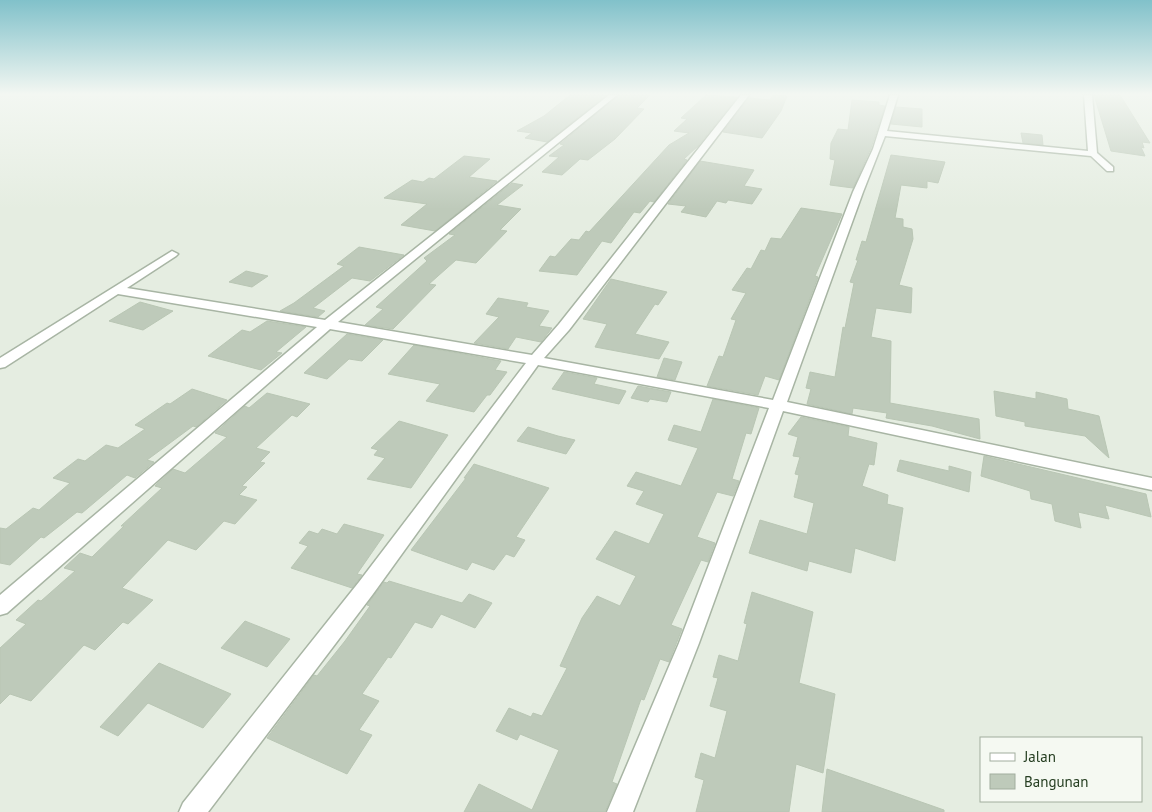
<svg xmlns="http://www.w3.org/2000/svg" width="1152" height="812" viewBox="0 0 1152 812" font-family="'PT Sans',sans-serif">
<rect width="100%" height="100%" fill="#e5ede1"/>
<path fill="#becaba" stroke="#b9c6b4" d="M 570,95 L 606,95 L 547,142 L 525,138 L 532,133 L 517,131 L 544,116 Z
M 619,95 L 650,95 L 637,108 L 644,109 L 615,139 L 588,160 L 580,159 L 562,175 L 542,172 L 559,157 L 549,156 L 564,145 L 560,144 Z
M 706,95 L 737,97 L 698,146 L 684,159 L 687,160 L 654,202 L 650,201 L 640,213 L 634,212 L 611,243 L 602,241 L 577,275 L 539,271 L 550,256 L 555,257 L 571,239 L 579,240 L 586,231 L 589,232 L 669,145 L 689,133 L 674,131 L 687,119 L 681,118 Z
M 773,95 L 787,96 L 781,111 L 762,138 L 723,132 L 749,98 L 770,100 Z
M 1094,95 L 1120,95 L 1150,143 L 1142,142 L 1144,148 L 1141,147 L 1145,156 L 1111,151 Z
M 852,100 L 879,102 L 879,105 L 885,106 L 871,148 L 853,188 L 830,185 L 835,160 L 830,159 L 831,143 L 838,129 L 848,130 Z
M 896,107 L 922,109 L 922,127 L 891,124 Z
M 1021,133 L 1042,135 L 1043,145 L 1023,143 Z
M 891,155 L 945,162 L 938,183 L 927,181 L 927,188 L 901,185 L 895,218 L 903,219 L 903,227 L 912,229 L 913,239 L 899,285 L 912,288 L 911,313 L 876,308 L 871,337 L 891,341 L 890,403 L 979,419 L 980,439 L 932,426 L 886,418 L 887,413 L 853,408 L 852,414 L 807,404 L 811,389 L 806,388 L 810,372 L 835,377 L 843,327 L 845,328 L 854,283 L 850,282 L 858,260 L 856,260 L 862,241 L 866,242 Z
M 464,156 L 490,159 L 469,177 L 497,181 L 435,231 L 401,225 L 427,204 L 384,198 L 412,180 L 423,182 L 429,178 L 434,179 Z
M 700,161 L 754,170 L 744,186 L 762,189 L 752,204 L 728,200 L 726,203 L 717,201 L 706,217 L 681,212 L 686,206 L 668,204 Z
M 512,183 L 523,185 L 497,205 L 521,209 L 500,230 L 507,231 L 476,263 L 456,260 L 429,284 L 436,285 L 393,329 L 365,325 L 383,309 L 376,307 L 427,261 L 424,258 L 455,235 L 449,234 Z
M 801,208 L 842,214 L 815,276 L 818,277 L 779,380 L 765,376 L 758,395 L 707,386 L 719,356 L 723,357 L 736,320 L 731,319 L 746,293 L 732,290 L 747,268 L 751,269 L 761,250 L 765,251 L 771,238 L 781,239 Z
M 359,247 L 404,255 L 370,281 L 352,278 L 313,308 L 325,311 L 318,317 L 280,311 L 294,303 L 344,266 L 337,264 Z
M 246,271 L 268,276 L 252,287 L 229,282 Z
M 611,279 L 667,292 L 658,305 L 655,304 L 635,334 L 669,342 L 659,359 L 595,347 L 607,324 L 583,319 Z
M 498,298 L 528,303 L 526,307 L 549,311 L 539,326 L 552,328 L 541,342 L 516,337 L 508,349 L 474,343 L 499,317 L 486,314 Z
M 140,302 L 173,311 L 143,330 L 109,321 Z
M 267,321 L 306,327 L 276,352 L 282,353 L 261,370 L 208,356 L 242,330 L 250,332 Z
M 347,334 L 383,340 L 362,361 L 349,359 L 327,379 L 304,373 Z
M 414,345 L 501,361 L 495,370 L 507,372 L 490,395 L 487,395 L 474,412 L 426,401 L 440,384 L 388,374 Z
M 664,358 L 682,362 L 675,380 L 657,377 Z
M 564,372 L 597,378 L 594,384 L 626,391 L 619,404 L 552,389 Z
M 638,386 L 671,392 L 667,402 L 650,399 L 648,402 L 631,398 Z
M 192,389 L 227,400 L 196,427 L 193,426 L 147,460 L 154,462 L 135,478 L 127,475 L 82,513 L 77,512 L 44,538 L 41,537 L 10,565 L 0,563 L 0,528 L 6,529 L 33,508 L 39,510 L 70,483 L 53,478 L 78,459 L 85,461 L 106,445 L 118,448 L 145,429 L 135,425 L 167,403 L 170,404 Z
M 994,391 L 1036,399 L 1036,392 L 1067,399 L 1068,409 L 1099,416 L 1109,458 L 1085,436 L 1025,426 L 1025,422 L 996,416 Z
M 267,393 L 310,404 L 297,417 L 292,415 L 256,448 L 270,452 L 260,462 L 265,463 L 242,486 L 247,487 L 239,495 L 257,500 L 235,524 L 224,521 L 196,550 L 168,540 L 122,588 L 153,600 L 128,624 L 123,622 L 95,650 L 84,645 L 31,701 L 10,694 L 0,704 L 0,648 L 26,624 L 16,620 L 38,600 L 41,601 L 75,571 L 64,568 L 80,553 L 92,557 L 124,526 L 121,526 L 162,488 L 155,486 L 173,469 L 185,473 L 227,437 L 215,433 L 245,406 L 249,408 Z
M 713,399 L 759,408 L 751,434 L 746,433 L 732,479 L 739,481 L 733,496 L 717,492 L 697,537 L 715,543 L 708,562 L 701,560 L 671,625 L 682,629 L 669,662 L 660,659 L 644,700 L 641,699 L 612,782 L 617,784 L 605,812 L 464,812 L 479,784 L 532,810 L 559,750 L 520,734 L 517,740 L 496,731 L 509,708 L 531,717 L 533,713 L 542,716 L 567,668 L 560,666 L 582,618 L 597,596 L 620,606 L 636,576 L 596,559 L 615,531 L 649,544 L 664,514 L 636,504 L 644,491 L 627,486 L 636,472 L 681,486 L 698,448 L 668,440 L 674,425 L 701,432 Z
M 801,417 L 849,427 L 848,436 L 877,443 L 874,465 L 869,464 L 862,486 L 888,495 L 887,504 L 903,508 L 895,561 L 855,548 L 851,573 L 809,561 L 807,571 L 749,553 L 760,520 L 807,534 L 814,503 L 794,497 L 799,475 L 795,474 L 800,457 L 793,456 L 798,437 L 788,434 Z
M 399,421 L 448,435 L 411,488 L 367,479 L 385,458 L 374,455 L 378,450 L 371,448 Z
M 528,427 L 558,436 L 575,440 L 566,454 L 517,441 Z
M 984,456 L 1146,494 L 1151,517 L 1105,505 L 1109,519 L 1078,512 L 1081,528 L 1055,521 L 1052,504 L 1031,499 L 1030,491 L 981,476 Z
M 900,460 L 949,471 L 949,466 L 971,472 L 969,492 L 897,471 Z
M 474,464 L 549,488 L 516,537 L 525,540 L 514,557 L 506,554 L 494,570 L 472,562 L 467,570 L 411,550 L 466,478 L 464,478 Z
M 344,524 L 384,535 L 357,574 L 362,575 L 352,588 L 291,568 L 308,546 L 299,543 L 309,531 L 318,534 L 322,529 L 337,534 Z
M 389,581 L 462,603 L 469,594 L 492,603 L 475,628 L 441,614 L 432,628 L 415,622 L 391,658 L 388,657 L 362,694 L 379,701 L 359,730 L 372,735 L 347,774 L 267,738 L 314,675 L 317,676 L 345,641 L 370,606 L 367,605 L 384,582 L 387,583 Z
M 752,592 L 813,612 L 799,683 L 835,694 L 823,773 L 796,764 L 789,812 L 696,812 L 704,780 L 695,777 L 701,753 L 715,758 L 727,711 L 710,706 L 718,678 L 713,677 L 719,655 L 738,661 L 747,624 L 744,623 Z
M 245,621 L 290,639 L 267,667 L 221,648 Z
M 159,663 L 231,694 L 203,728 L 148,703 L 118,736 L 100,727 Z
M 827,769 L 944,810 L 944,812 L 822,812 Z"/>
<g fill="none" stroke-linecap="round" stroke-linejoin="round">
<g stroke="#a8b5a4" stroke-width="3">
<path id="minor" d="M 609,95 L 617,95 L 338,322 L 532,355 L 559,324 L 741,95 L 749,95 L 569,330 L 544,358 L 773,400 L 853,192 L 873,149 L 890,95 L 898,95 L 887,131 L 1088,151 L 1084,95 L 1092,95 L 1097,153 L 1113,167 L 1113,171 L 1107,171 L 1091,156 L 885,136 L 863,192 L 787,402 L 1152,478 L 1152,490 L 783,411 L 699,643 L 633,812 L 607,812 L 679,643 L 769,408 L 538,365 L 373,594 L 208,812 L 179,812 L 183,803 L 359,582 L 526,363 L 330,329 L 7,613 L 0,615 L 0,595 L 317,327 L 118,294 L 5,367 L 0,368 L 0,358 L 172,251 L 178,254 L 176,256 L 127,288 L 325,320 Z"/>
</g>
<use href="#minor" fill="#fff" fill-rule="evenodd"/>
</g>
<linearGradient id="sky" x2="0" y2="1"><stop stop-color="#81c1ca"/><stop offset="0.45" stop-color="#f3f7f2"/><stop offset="1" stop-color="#f3f7f2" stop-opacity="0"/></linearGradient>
<rect width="1152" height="209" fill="url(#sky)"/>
<rect x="980" y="737" width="162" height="65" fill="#f5f9f2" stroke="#a2ae9e"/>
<rect x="990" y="753" width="25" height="8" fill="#ffffff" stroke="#a2ae9e"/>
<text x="1024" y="762" font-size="15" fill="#253e21">Jalan</text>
<rect x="990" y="774" width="25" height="15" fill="#becaba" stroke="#a2ae9e"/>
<text x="1024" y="787" font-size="15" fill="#253e21">Bangunan</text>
</svg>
